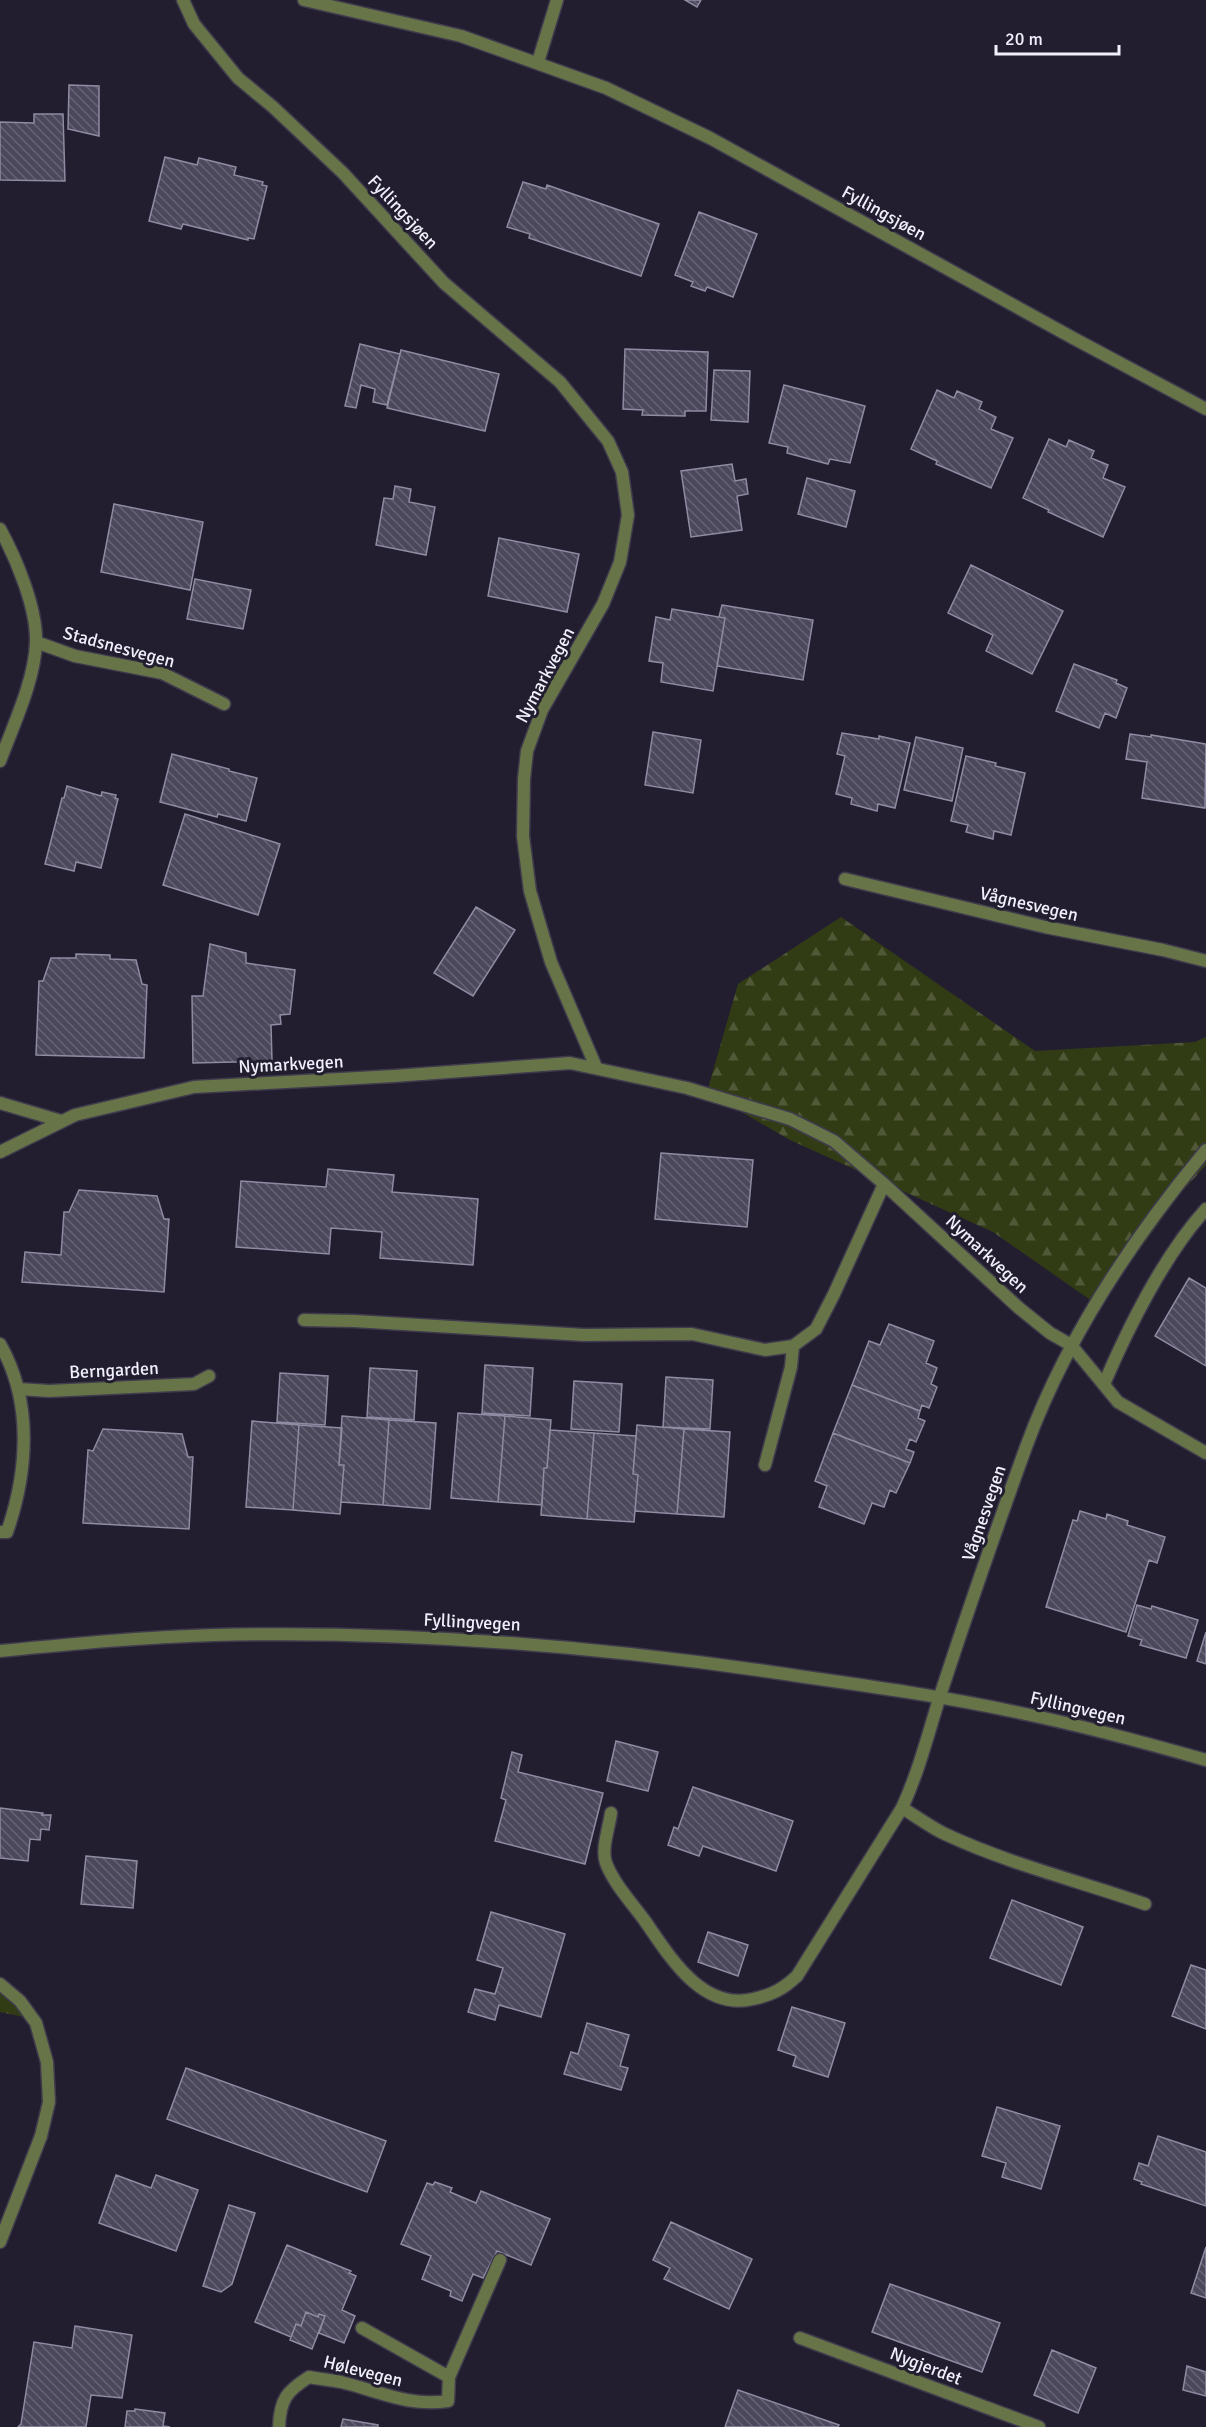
<svg xmlns="http://www.w3.org/2000/svg" width="1206" height="2427" viewBox="0 0 1206 2427" font-family="Signika,sans-serif">
<defs>
<pattern id="forest-firs" width="22" height="20" patternUnits="userSpaceOnUse" patternTransform="scale(1.5)"><rect width="22" height="20" fill="#323c14"/><path d="M5 1l3.5 6h-7zM16 11l3.5 6h-7z" fill="#505837"/></pattern>
<pattern id="building-back-hatch" width="6" height="6" patternUnits="userSpaceOnUse" patternTransform="scale(1.5)"><rect width="6" height="6" fill="#4b485c"/><path d="M-1 5l2 2M0 0l6 6M5-1l2 2" fill="none" stroke="#656374"/></pattern>
</defs>
<rect width="100%" height="100%" fill="#221e30"/>
<path fill="url(#forest-firs)" d="M 841,917 L 1035,1051 L 1195,1042 L 1206,1037 L 1206,1165 L 1179,1195 L 1099,1306 L 993,1232 L 790,1140 L 707,1092 L 738,984 Z
M 0,1980 L 43,2021 L 0,2012 Z"/>
<path fill="url(#building-back-hatch)" stroke="#8f8ba2" stroke-width="1.5" d="M 685,0 L 701,0 L 697,7 Z
M 69,85 L 99,86 L 99,136 L 68,129 Z
M 34,114 L 63,114 L 65,181 L 0,180 L 0,122 L 34,123 Z
M 165,157 L 197,165 L 199,158 L 236,167 L 234,175 L 263,182 L 262,185 L 267,186 L 254,239 L 248,238 L 248,240 L 183,224 L 181,229 L 149,221 Z
M 523,182 L 546,189 L 547,185 L 659,224 L 641,276 L 529,238 L 530,234 L 507,227 Z
M 699,212 L 757,234 L 733,297 L 707,287 L 705,291 L 691,286 L 693,282 L 675,275 Z
M 360,344 L 400,354 L 387,405 L 373,402 L 375,389 L 361,385 L 356,408 L 345,406 Z
M 625,349 L 708,352 L 706,411 L 685,411 L 685,416 L 642,415 L 643,410 L 623,409 Z
M 401,350 L 499,374 L 485,431 L 387,408 Z
M 714,370 L 750,371 L 748,422 L 711,420 Z
M 784,385 L 865,406 L 850,463 L 830,459 L 828,464 L 787,453 L 788,447 L 769,443 Z
M 937,390 L 954,398 L 957,391 L 982,402 L 979,409 L 996,417 L 991,429 L 1013,438 L 991,488 L 936,464 L 937,461 L 911,449 Z
M 1049,439 L 1066,447 L 1069,440 L 1094,451 L 1091,458 L 1108,465 L 1103,478 L 1125,487 L 1103,537 L 1048,512 L 1049,510 L 1023,498 Z
M 732,464 L 735,481 L 746,479 L 748,494 L 737,496 L 742,530 L 691,537 L 681,471 Z
M 807,478 L 855,491 L 846,527 L 798,514 Z
M 395,486 L 411,489 L 409,502 L 435,507 L 426,555 L 376,545 L 384,498 L 393,499 Z
M 114,504 L 203,522 L 190,590 L 101,572 Z
M 499,538 L 579,554 L 567,612 L 488,596 Z
M 971,565 L 1063,611 L 1032,674 L 986,651 L 993,635 L 948,613 Z
M 195,579 L 251,590 L 243,629 L 187,619 Z
M 722,605 L 813,620 L 803,680 L 717,666 L 725,618 L 719,617 Z
M 672,609 L 725,618 L 713,691 L 661,682 L 663,663 L 649,661 L 656,617 L 670,620 Z
M 1074,664 L 1117,680 L 1116,683 L 1127,688 L 1116,718 L 1105,713 L 1099,728 L 1056,711 Z
M 653,732 L 701,740 L 693,793 L 645,785 Z
M 842,733 L 879,739 L 879,736 L 910,743 L 895,808 L 878,804 L 877,811 L 851,804 L 852,798 L 836,794 L 845,756 L 837,754 Z
M 1130,734 L 1151,737 L 1151,735 L 1206,744 L 1205,808 L 1142,798 L 1147,762 L 1126,759 Z
M 916,737 L 963,748 L 952,801 L 904,790 Z
M 172,754 L 229,769 L 229,771 L 257,778 L 246,821 L 218,814 L 217,817 L 160,802 Z
M 966,756 L 996,763 L 995,766 L 1025,773 L 1011,835 L 994,831 L 993,839 L 966,832 L 968,825 L 951,821 Z
M 67,786 L 101,796 L 102,792 L 116,795 L 115,798 L 118,799 L 101,868 L 76,862 L 74,871 L 45,864 L 62,798 L 64,798 Z
M 185,814 L 280,844 L 258,915 L 163,885 Z
M 476,907 L 515,930 L 473,996 L 434,973 Z
M 210,944 L 246,953 L 246,963 L 295,970 L 290,1014 L 280,1015 L 281,1024 L 271,1025 L 272,1061 L 193,1063 L 192,996 L 203,996 Z
M 76,954 L 110,955 L 110,959 L 136,960 L 142,984 L 147,985 L 144,1058 L 36,1055 L 39,981 L 43,981 L 51,958 L 76,958 Z
M 661,1153 L 753,1160 L 747,1227 L 655,1219 Z
M 328,1169 L 394,1175 L 392,1192 L 478,1199 L 473,1265 L 380,1258 L 382,1232 L 331,1228 L 329,1254 L 236,1247 L 241,1181 L 326,1187 Z
M 79,1190 L 157,1196 L 164,1219 L 169,1219 L 164,1292 L 22,1282 L 25,1252 L 61,1255 L 64,1212 L 69,1212 Z
M 1189,1278 L 1206,1288 L 1206,1366 L 1155,1336 Z
M 889,1324 L 934,1341 L 926,1363 L 937,1368 L 931,1384 L 937,1387 L 929,1408 L 922,1405 L 920,1411 L 852,1385 L 869,1341 L 880,1345 Z
M 485,1365 L 533,1368 L 530,1416 L 482,1413 Z
M 370,1368 L 417,1371 L 414,1420 L 367,1417 Z
M 280,1373 L 328,1376 L 325,1425 L 277,1422 Z
M 666,1377 L 713,1380 L 710,1429 L 663,1427 Z
M 574,1381 L 622,1384 L 619,1432 L 571,1429 Z
M 852,1385 L 920,1411 L 918,1418 L 925,1421 L 916,1442 L 910,1439 L 906,1449 L 914,1452 L 910,1463 L 833,1433 Z
M 458,1413 L 505,1416 L 498,1502 L 451,1498 Z
M 342,1416 L 389,1420 L 383,1505 L 341,1502 L 344,1465 L 339,1465 Z
M 505,1416 L 551,1420 L 547,1468 L 544,1468 L 542,1505 L 498,1502 Z
M 389,1420 L 436,1423 L 430,1509 L 383,1505 Z
M 252,1421 L 299,1425 L 293,1510 L 246,1507 Z
M 299,1425 L 342,1428 L 339,1465 L 344,1465 L 340,1514 L 293,1510 Z
M 637,1425 L 684,1429 L 677,1514 L 635,1511 L 638,1475 L 633,1474 Z
M 103,1429 L 182,1434 L 188,1457 L 193,1457 L 189,1529 L 83,1523 L 88,1450 L 93,1451 Z
M 684,1429 L 730,1432 L 724,1517 L 677,1514 Z
M 550,1430 L 594,1433 L 587,1519 L 541,1515 L 544,1468 L 547,1468 Z
M 594,1433 L 636,1436 L 633,1474 L 638,1475 L 634,1522 L 587,1519 Z
M 833,1433 L 910,1463 L 896,1493 L 890,1490 L 884,1507 L 872,1503 L 864,1524 L 819,1507 L 827,1486 L 815,1481 Z
M 1080,1511 L 1106,1519 L 1107,1514 L 1128,1521 L 1127,1525 L 1165,1537 L 1157,1563 L 1149,1560 L 1126,1632 L 1046,1607 L 1073,1520 L 1077,1521 Z
M 1137,1605 L 1151,1609 L 1152,1606 L 1198,1620 L 1186,1658 L 1140,1645 L 1142,1640 L 1128,1636 Z
M 1206,1632 L 1206,1664 L 1197,1661 Z
M 616,1741 L 658,1752 L 648,1791 L 607,1781 Z
M 512,1752 L 522,1755 L 518,1772 L 603,1793 L 585,1864 L 495,1841 L 506,1800 L 501,1798 Z
M 693,1787 L 793,1821 L 776,1871 L 703,1846 L 699,1856 L 668,1845 L 674,1827 L 678,1829 Z
M 0,1808 L 43,1813 L 42,1815 L 51,1815 L 49,1830 L 41,1829 L 40,1840 L 30,1839 L 28,1861 L 0,1858 Z
M 86,1856 L 137,1861 L 133,1908 L 81,1904 Z
M 1012,1900 L 1083,1927 L 1061,1985 L 990,1958 Z
M 491,1912 L 565,1934 L 541,2017 L 499,2005 L 495,2020 L 468,2012 L 475,1989 L 495,1994 L 503,1968 L 477,1960 Z
M 708,1932 L 748,1945 L 738,1976 L 698,1962 Z
M 1191,1965 L 1206,1970 L 1206,2029 L 1172,2016 Z
M 792,2007 L 845,2023 L 828,2077 L 793,2066 L 796,2056 L 778,2050 Z
M 587,2023 L 629,2035 L 620,2066 L 628,2068 L 621,2090 L 564,2074 L 571,2052 L 578,2054 Z
M 186,2068 L 386,2141 L 367,2192 L 167,2119 Z
M 997,2107 L 1060,2126 L 1041,2189 L 1002,2177 L 1006,2163 L 982,2156 Z
M 1158,2136 L 1206,2152 L 1206,2206 L 1141,2184 L 1142,2182 L 1134,2179 L 1139,2163 L 1148,2166 Z
M 116,2175 L 151,2188 L 156,2175 L 198,2190 L 176,2251 L 99,2223 Z
M 435,2182 L 452,2188 L 450,2192 L 476,2203 L 481,2191 L 550,2219 L 531,2265 L 497,2251 L 483,2278 L 473,2274 L 462,2301 L 450,2296 L 451,2291 L 422,2279 L 431,2256 L 401,2244 L 427,2183 L 433,2185 Z
M 229,2205 L 255,2213 L 232,2284 L 221,2292 L 203,2286 Z
M 671,2222 L 752,2259 L 729,2309 L 664,2279 L 670,2268 L 653,2260 Z
M 287,2245 L 351,2271 L 349,2273 L 356,2276 L 342,2310 L 355,2316 L 344,2343 L 319,2333 L 325,2316 L 319,2314 L 318,2317 L 306,2312 L 301,2326 L 296,2324 L 291,2337 L 255,2322 Z
M 1206,2247 L 1206,2298 L 1191,2293 Z
M 890,2284 L 1000,2323 L 982,2372 L 872,2332 Z
M 306,2312 L 318,2317 L 319,2314 L 325,2316 L 312,2349 L 290,2340 L 296,2324 L 301,2326 Z
M 75,2326 L 132,2335 L 122,2398 L 91,2395 L 86,2427 L 18,2427 L 21,2424 L 34,2342 L 72,2348 Z
M 1052,2350 L 1096,2368 L 1078,2413 L 1034,2395 Z
M 1187,2366 L 1206,2372 L 1206,2396 L 1183,2390 Z
M 738,2390 L 839,2425 L 838,2427 L 725,2427 Z
M 135,2409 L 165,2413 L 163,2426 L 170,2427 L 125,2427 L 127,2411 L 135,2411 Z
M 343,2419 L 378,2425 L 378,2427 L 341,2427 Z"/>
<g fill="none" stroke-linecap="round" stroke-linejoin="round">
<g stroke="#3f3b4d" stroke-width="15">
<path id="service" d="M 538,62 L 557,0
M 0,529 C 16,558 37,608 36,642 C 35,680 13,726 0,761
M 36,642 L 75,656 L 162,673 L 224,704
M 845,879 L 1045,927 L 1163,950 L 1206,961
M 1104,1384 C 1128,1328 1165,1254 1206,1209
M 902,1808 C 916,1816 930,1827 945,1834 C 1009,1864 1079,1881 1145,1904
M 0,1984 L 20,2001 L 36,2023 L 47,2062 L 49,2102 L 41,2136
M 362,2328 L 449,2377
M 279,2427 C 280,2399 287,2391 309,2377 C 319,2379 331,2380 341,2382 C 379,2391 408,2407 448,2401 L 449,2377 L 500,2260"/>
</g>
<g stroke="#3f3b4d" stroke-width="15">
<path id="minor" d="M 183,0 L 194,24 L 238,78 L 273,107 L 343,173 L 444,283 L 560,382 L 608,441 L 622,472 L 628,515 L 620,562 L 603,604 L 542,710 L 527,751 L 524,779 L 523,836 L 530,891 L 551,962 L 596,1067
M 304,0 L 461,36 L 606,88 L 710,138 L 1073,338 L 1206,409
M 0,1103 L 61,1121
M 0,1152 L 75,1115 L 194,1087 L 394,1076 L 570,1063 L 687,1088 L 790,1119 L 834,1141 L 884,1184 L 1019,1308 L 1050,1333 L 1071,1345 L 1118,1402 L 1206,1453
M 304,1320 L 354,1321 L 584,1335 L 692,1334 L 765,1350 L 793,1346 L 816,1329 L 834,1294 L 884,1184
M 0,1344 C 33,1402 28,1471 7,1532 L 0,1532
M 19,1389 L 49,1391 L 194,1384 L 209,1376
M 765,1465 L 791,1367 L 793,1346
M 611,1813 C 609,1828 601,1849 606,1863 C 614,1884 632,1903 645,1921 C 670,1957 702,2011 753,1999 C 772,1995 783,1989 797,1976 L 902,1808 C 919,1771 928,1734 940,1696 C 967,1613 996,1530 1026,1447 C 1066,1338 1132,1239 1206,1150
M 0,2242 L 41,2136
M 800,2338 L 1039,2427"/>
</g>
<g stroke="#3f3b4d" stroke-width="15">
<path id="tertiary" d="M 0,1651 C 71,1644 142,1637 214,1635 C 412,1630 609,1647 805,1677 C 876,1687 946,1697 1016,1712 C 1080,1725 1143,1742 1206,1760"/>
</g>
<use href="#service" stroke="#677448" stroke-width="12"/>
<use href="#minor" stroke="#677448" stroke-width="12"/>
<use href="#tertiary" stroke="#677448" stroke-width="12"/>
</g>
<g text-anchor="middle" stroke-width="6" stroke-linejoin="round" paint-order="stroke">
<g font-size="18" fill="#f1effc" stroke="#221e30">
<text transform="translate(403 212) rotate(47)" y="6">Fyllingsjøen</text>
<text transform="translate(884 213) rotate(29)" y="6">Fyllingsjøen</text>
<text transform="translate(119 647) rotate(15)" y="6">Stadsnesvegen</text>
<text transform="translate(545 675) rotate(-62)" y="6">Nymarkvegen</text>
<text transform="translate(1029 904) rotate(13)" y="6">Vågnesvegen</text>
<text transform="translate(291 1064) rotate(-3)" y="6">Nymarkvegen</text>
<text transform="translate(987 1254) rotate(43)" y="6">Nymarkvegen</text>
<text transform="translate(114 1370) rotate(-3)" y="6">Berngarden</text>
<text transform="translate(984 1513) rotate(-71)" y="6">Vågnesvegen</text>
<text transform="translate(472 1622) rotate(3)" y="6">Fyllingvegen</text>
<text transform="translate(1078 1708) rotate(13)" y="6">Fyllingvegen</text>
<text transform="translate(926 2366) rotate(21)" y="6">Nygjerdet</text>
<text transform="translate(363 2371) rotate(14)" y="6">Hølevegen</text>
</g>
</g>
<path d="M996 45v9h123v-9" fill="none" stroke="#f1effc" stroke-width="3"/>
<text x="1005" y="45" font-size="18" fill="#f1effc" stroke="#221e30" stroke-width="4.5" paint-order="stroke">20 m</text>
</svg>
